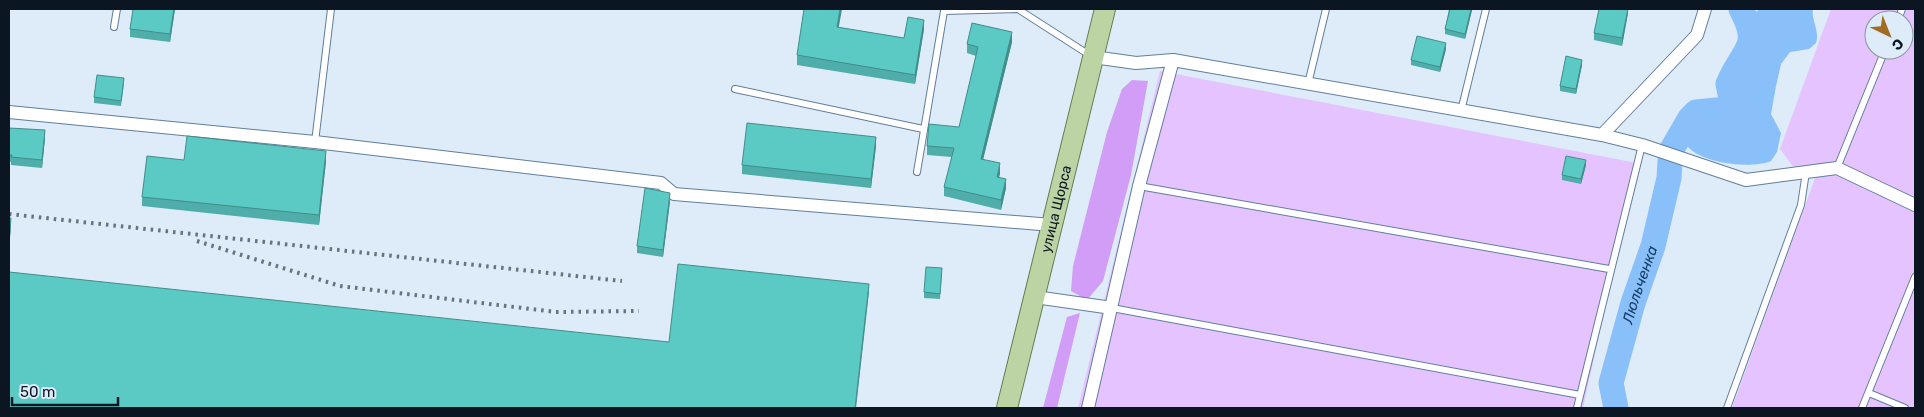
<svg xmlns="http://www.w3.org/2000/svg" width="1924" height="417" viewBox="0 0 1924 417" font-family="Rubik,sans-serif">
<rect width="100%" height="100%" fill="#deebf8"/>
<path fill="#e5c3fe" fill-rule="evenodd" d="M 1831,9 L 1915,9 L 1915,408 L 1732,408 L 1819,167 L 1795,169 L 1780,149 ZM 1874,20 L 1904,20 L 1904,50 L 1874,50 Z
M 1160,71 L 1637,163 L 1583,408 L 1078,408 Z"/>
<path fill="#d19df6" d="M 1132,80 L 1148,81 L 1131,175 L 1103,281 L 1087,300 L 1071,291 L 1073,266 L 1107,132 L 1122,89 Z
M 1080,313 L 1057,408 L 1043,408 L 1067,317 Z"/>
<path fill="#89c0fa" d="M 1761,9 L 1813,9 C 1811,21 1820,30 1816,43 L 1809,49 L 1790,52 L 1781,64 L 1776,86 L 1771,114 L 1781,133 L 1777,152 L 1771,161 C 1741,173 1649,156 1696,112 L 1721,111 L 1730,107 L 1732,98 L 1728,84 C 1734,69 1747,56 1751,41 C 1754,29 1746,15 1761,9 Z"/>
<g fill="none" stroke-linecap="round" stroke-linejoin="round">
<g stroke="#89c0fa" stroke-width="25">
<path d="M 1672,149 L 1690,118 L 1696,112 L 1727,109 L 1732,103 L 1728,84 C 1743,48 1762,48 1741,9"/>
<path id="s1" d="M 1616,408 L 1611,383 L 1633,303 L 1653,246 L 1669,178 L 1670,161"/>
</g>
<g stroke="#617e9c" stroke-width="8">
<path id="lane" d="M 1021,11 L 1091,56
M 1898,20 L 1902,9
M 114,27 L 117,9
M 1308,84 L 1326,9
M 735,89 L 923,129
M 1461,111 L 1486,9
M 315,142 L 331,9
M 1837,168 L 1885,50
M 917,172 L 944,11 L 1021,9
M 1139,186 L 1609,269
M 1112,308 L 1580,395
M 1869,393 L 1905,408
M 1577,408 L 1642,145
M 1727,408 L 1801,205 L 1806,172
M 1862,408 L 1915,277"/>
</g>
<g stroke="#617e9c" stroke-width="14">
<path id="street" d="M 1173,60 L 1602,135 L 1642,145 L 1746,180 L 1837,168 L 1915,205
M 9,112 L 315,142 L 661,183 L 674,194 L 1052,225
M 1602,135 L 1697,35 L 1705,9
M 1035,297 L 1112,308
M 1088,408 L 1139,186 L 1173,60 L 1136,63 L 1093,57"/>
</g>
<g stroke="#617d50" stroke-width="22">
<g id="primary">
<path id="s2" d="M 1007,408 L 1105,9"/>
</g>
</g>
<use href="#lane" stroke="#fff" stroke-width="6"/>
<use href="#street" stroke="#fff" stroke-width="12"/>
<use href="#primary" stroke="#bcd3a4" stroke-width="20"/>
<path stroke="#66727e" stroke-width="4" stroke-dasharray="2.5 5" stroke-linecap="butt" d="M 9,214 L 622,281
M 197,241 L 340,286 L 556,312 L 639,311"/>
</g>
<path fill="#4faea9" d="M 175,9 L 170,42 L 130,37 L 130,29 Z
M 1449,9 L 1476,9 L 1476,10 L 1472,10 L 1465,39 L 1445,34 L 1445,29 Z
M 1628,9 L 1628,13 L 1622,46 L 1594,40 L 1594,33 Z
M 839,28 L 904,38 L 924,29 L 915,84 L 797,65 L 797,55 Z
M 1012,42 L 983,159 L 1000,173 L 999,177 L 1006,188 L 1001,210 L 944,196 L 944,187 L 952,157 L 927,155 L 927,146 L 959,127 L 976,56 L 967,53 L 967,44 Z
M 1446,49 L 1440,72 L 1411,65 L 1411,60 Z
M 1582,65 L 1576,94 L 1560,91 L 1560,86 Z
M 124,84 L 121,106 L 94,103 L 94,97 Z
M 9,128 L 45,138 L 42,168 L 11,165 L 11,162 L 9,162 Z
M 876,146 L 871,188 L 742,174 L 742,165 Z
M 184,160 L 326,161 L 319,225 L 142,206 L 142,197 Z
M 1586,165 L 1581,184 L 1562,180 L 1562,175 Z
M 670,201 L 663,257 L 637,253 L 637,246 Z
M 942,273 L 940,299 L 924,298 L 924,292 Z"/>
<path fill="#408d89" d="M 174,9 L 175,9 L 170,42 L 170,34 Z
M 840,9 L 842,9 L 837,37 L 837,27 Z
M 1471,9 L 1472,9 L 1472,10 L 1465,39 L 1465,34 Z
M 1628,9 L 1628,13 L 1622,46 L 1622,38 Z
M 924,20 L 924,29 L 915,84 L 915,75 Z
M 1012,32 L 1012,42 L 981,168 L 981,159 Z
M 1446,43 L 1446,49 L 1440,72 L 1440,67 Z
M 1582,60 L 1582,65 L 1576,94 L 1576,89 Z
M 45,130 L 45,138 L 42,168 L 42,160 Z
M 876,137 L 876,146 L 871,188 L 871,179 Z
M 326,151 L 326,161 L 319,225 L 319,215 Z
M 1586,160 L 1586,165 L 1581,184 L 1581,179 Z
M 1000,163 L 1000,173 L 997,186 L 997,177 Z
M 1006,179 L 1006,188 L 1001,210 L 1001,200 Z
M 670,193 L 670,201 L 663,257 L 663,250 Z
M 11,218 L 11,225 L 9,251 L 9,243 Z
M 869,284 L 869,292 L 856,408 L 855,408 Z"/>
<path fill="#5ccac4" stroke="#408d89" d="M 133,9 L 174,9 L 170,34 L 130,29 Z
M 804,9 L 840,9 L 837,27 L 904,38 L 908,17 L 924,20 L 915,75 L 797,55 Z
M 1450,9 L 1471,9 L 1465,34 L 1445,29 Z
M 1599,9 L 1628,9 L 1622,38 L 1594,33 Z
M 972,23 L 1012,32 L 981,159 L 1000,163 L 997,177 L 1006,179 L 1001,200 L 944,187 L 954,148 L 927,146 L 929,124 L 959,127 L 978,47 L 967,44 Z
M 1417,36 L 1446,43 L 1440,67 L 1411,60 Z
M 1566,56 L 1582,60 L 1576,89 L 1560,86 Z
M 97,75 L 124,78 L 121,101 L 94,97 Z
M 747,123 L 876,137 L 871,179 L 742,165 Z
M 9,128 L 45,130 L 42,160 L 11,157 L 12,155 L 9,155 Z
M 187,136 L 326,151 L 319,215 L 142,197 L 147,156 L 184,160 Z
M 1566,156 L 1586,160 L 1581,179 L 1562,175 Z
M 645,188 L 670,193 L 663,250 L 637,246 Z
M 9,218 L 11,218 L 9,243 Z
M 678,264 L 869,284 L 855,408 L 9,408 L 9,272 L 669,342 Z
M 926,267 L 942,268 L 940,294 L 924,292 Z"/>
<g text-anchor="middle" stroke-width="4" stroke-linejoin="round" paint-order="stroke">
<g font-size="14" fill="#0b1622" stroke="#deebf8">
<text dy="5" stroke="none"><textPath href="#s2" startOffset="205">улица Щорса</textPath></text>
</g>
<g font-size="15" font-style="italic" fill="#173f65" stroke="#deebf8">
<text dy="5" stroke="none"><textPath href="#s1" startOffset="128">Люльченка</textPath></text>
</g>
</g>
<rect width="1924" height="417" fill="none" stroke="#0b1622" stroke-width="20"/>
<g transform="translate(1889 35) rotate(137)"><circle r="24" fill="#deebf8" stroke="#8a96a2"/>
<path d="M0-4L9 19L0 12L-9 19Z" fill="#a06b23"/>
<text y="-8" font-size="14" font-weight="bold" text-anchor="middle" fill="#0b1622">С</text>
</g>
<path d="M12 397v8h106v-8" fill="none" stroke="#0b1622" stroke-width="2.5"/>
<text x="20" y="397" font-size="15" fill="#0b1622" stroke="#deebf8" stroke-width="4" paint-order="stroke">50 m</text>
</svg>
